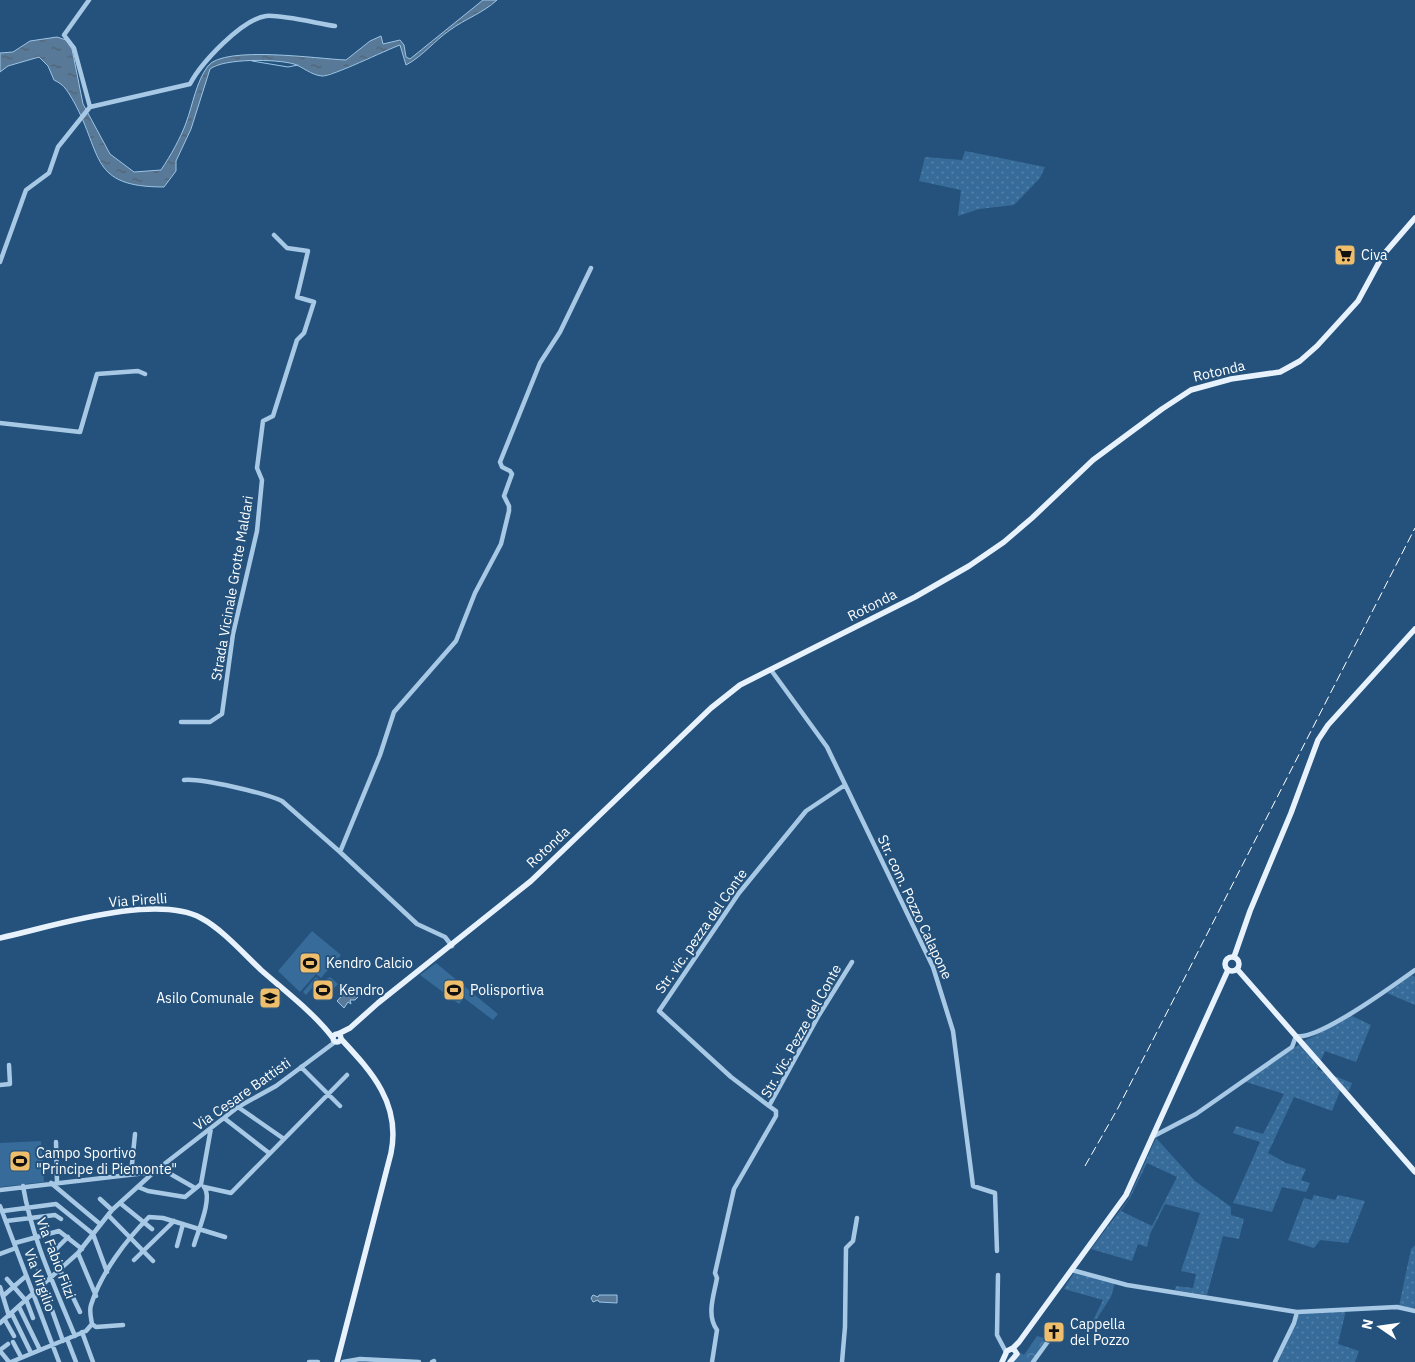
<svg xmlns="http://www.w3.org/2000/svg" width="1415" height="1362" viewBox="0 0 1415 1362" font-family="'IBM Plex Sans',sans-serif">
<defs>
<pattern id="grass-dots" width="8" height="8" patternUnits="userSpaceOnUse" patternTransform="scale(1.25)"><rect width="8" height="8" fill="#376c9a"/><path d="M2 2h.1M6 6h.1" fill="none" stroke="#5582a9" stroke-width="1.8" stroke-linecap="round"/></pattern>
<pattern id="park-crowns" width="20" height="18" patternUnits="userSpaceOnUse" patternTransform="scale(1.25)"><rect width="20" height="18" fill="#376c9a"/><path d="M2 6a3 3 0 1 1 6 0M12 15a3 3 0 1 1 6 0" fill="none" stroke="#5582a9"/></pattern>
<pattern id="water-ripples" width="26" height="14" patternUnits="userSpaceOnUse" patternTransform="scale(1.25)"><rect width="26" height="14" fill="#587997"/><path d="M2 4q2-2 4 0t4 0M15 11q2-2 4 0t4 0" fill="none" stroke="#526272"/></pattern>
</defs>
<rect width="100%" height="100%" fill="#24527c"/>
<path fill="url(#grass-dots)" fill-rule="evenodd" d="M 965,151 L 1045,167 L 1040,178 L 1014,205 L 979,209 L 958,216 L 961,190 L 919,181 L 925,157 L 962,160 Z
M 1412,975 L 1415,977 L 1415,1005 L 1387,993 Z
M 1352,1016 L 1371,1025 L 1356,1062 L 1325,1051 L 1317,1069 L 1352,1083 L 1349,1091 L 1341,1088 L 1332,1111 L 1294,1097 L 1268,1153 L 1286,1163 L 1306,1169 L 1301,1180 L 1310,1183 L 1306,1192 L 1282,1187 L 1272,1212 L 1233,1203 L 1260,1142 L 1233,1133 L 1236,1126 L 1263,1134 L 1284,1094 L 1243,1081 L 1306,1040 Z
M 1156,1138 L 1195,1181 L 1231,1207 L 1231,1215 L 1244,1219 L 1239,1239 L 1223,1236 L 1207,1295 L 1175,1290 L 1176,1286 L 1193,1288 L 1196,1274 L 1181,1271 L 1200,1213 L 1165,1204 L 1150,1234 L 1147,1247 L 1138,1244 L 1132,1261 L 1091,1249 L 1128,1200 ZM 1147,1163 L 1177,1177 L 1152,1226 L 1121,1211 L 1130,1198 Z
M 1314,1195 L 1335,1200 L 1338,1195 L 1365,1201 L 1348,1243 L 1320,1240 L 1314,1248 L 1288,1240 L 1304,1198 L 1312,1200 Z
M 1415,1245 L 1415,1305 L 1414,1309 L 1399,1306 L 1411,1249 Z
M 1075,1271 L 1115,1283 L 1111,1297 L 1086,1335 L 1103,1300 L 1064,1289 Z
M 1346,1310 L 1338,1344 L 1359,1351 L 1355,1362 L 1278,1362 L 1300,1312 Z"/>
<path fill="url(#park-crowns)" d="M 1037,1336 L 1047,1339 L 1032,1362 L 1014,1362 L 1019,1352 L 1024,1355 Z"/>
<path fill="#376c9a" d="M 312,931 L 341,955 L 321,978 L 316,974 L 300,992 L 278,971 Z
M 436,963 L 498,1014 L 493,1020 L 464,998 L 459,1004 L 420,975 Z
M 316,977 L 322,982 L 330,977 L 338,984 L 324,999 L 312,988 L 306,995 L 303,992 Z
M 41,1141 L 44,1182 L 0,1187 L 0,1143 Z"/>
<path fill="url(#water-ripples)" stroke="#9cc5e6" d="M 483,0 L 497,0 C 483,13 465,19 450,30 C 434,41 423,56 406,65 L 400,45 C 386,50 331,77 322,76 C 311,75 303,67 294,64 C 277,59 224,58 210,69 L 191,129 L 176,161 L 176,171 L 164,187 C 89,187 103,155 74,102 C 68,92 65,85 54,80 L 48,66 L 39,57 L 8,66 L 0,72 L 0,53 L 13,52 L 30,41 L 57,37 L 66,40 L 72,49 L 83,104 L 110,154 L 134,172 L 161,170 C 171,155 180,139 186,123 C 193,104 196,82 208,66 C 224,45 319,59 346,60 L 370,41 L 381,36 L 383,44 L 400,40 L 404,45 L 406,57 L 410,59 Z
M 349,988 L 354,990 L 358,997 L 355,1000 L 350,1000 L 351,1004 L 348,1002 L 344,1008 L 337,1001 Z
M 593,1295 L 598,1297 L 599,1295 L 617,1295 L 617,1303 L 599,1302 L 598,1300 L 593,1302 L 591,1298 Z"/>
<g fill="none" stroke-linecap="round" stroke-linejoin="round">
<path stroke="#9cc5e6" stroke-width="1" d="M 252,61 L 288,67 L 298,65"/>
<path stroke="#a8c9e5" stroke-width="4.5" d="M 89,0 L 64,35 L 74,48 L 90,107
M 90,107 L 190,84 C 201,63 242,19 266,16 C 279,14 320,24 335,26
M 0,262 L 26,190 L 49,173 L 58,147 L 90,107
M 0,423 L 80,432 L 97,374 L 138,371 L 145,374
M 771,670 L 827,747 L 933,967 L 953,1031 L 973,1186 L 995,1193 L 997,1251
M 181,722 L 210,722 L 222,714 L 233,634 L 257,531 L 262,480 L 257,468 L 263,421 L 273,416 L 297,340 L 304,333 L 314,302 L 297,297 L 308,251 L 287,248 L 274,235
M 184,780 C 201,778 265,793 282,801 L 340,852
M 452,946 L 445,937 L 417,924 L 340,852 L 380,755 L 394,712 L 456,641 L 475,593 L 501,544 L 509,511 L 509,506 L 504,496 L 512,474 L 510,471 L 502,467 L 500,462 L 540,363 L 560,332 L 591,268
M 301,1067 L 340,1106
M 0,1085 L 10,1084 L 9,1065
M 769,1106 L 731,1077 L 659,1011 L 739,893 L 806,811 L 845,785
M 238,1107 L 284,1139
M 224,1118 L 269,1153
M 1152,1137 L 1196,1114 L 1292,1047 L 1296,1036 C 1318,1041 1394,985 1415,970
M 56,1142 L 57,1182
M 160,1168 L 195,1188
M 131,1174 L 135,1134
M 51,1183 L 100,1224
M 201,1184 L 211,1128
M 23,1186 C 32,1239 55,1287 75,1336
M 138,1187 L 148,1191 L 185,1197 L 201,1184
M 204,1187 L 231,1193 L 347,1075
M 0,1190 L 154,1172
M 100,1199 L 112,1210
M 120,1203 L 152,1229
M 0,1206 L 59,1362
M 3,1211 L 56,1204 L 93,1234 L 107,1272
M 108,1215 L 153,1261
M 6,1221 L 55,1215 L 61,1219
M 15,1243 L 59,1231 L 82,1249
M 194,1245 C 198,1231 213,1198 204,1187
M 177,1246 L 183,1224
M 78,1253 L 96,1296
M 0,1254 L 16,1248
M 50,1255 L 68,1237
M 134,1260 L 174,1221
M 60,1270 L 80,1312
M 1072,1270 L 1127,1285 L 1297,1312 L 1397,1307 L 1415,1311
M 38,1271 L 63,1341
M 998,1275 L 997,1335 L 1006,1352
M 7,1279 L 27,1302 L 33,1318
M 0,1287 L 9,1316
M 3,1296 L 26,1276
M 19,1307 L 40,1350
M 12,1314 L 31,1353
M 5,1320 L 14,1336
M 0,1323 L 78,1253 L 112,1210 L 154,1172 L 238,1107 L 276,1086 L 335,1042
M 92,1324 C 91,1318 89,1311 91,1305 C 101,1273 126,1240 149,1217 L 163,1218 L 225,1237
M 92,1324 L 96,1327 L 123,1325
M 82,1332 L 93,1362
M 67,1339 L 76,1362
M 13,1342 L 21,1357
M 0,1350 L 8,1344
M 0,1351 L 9,1362
M 11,1362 L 86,1331 L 92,1324
M 309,1362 L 318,1362
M 343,1362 L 360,1359 L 419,1362
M 432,1362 L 434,1361
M 712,1362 L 717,1330 C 706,1315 714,1295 717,1278 L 715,1273 L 734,1189 L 776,1116 L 776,1111 L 769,1106 L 819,1015 L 852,962
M 842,1362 L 845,1327 L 846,1248 L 853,1241 L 857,1218
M 1033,1362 L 1049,1340
M 1275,1362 L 1294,1323 L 1297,1312"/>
<path stroke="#e8f2fd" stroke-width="5.5" d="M 0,938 C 51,927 154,893 201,918 C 222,929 244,954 261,970 C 286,992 313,1012 333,1038
M1225 964a7 7 0 1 1 14 0a7 7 0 1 1-14 0Z
M 1234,957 L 1250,911 L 1291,813 L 1318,740 L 1328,725 L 1415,629
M 1237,969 L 1415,1172
M333 1038a4 4 0 1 1 8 0a4 4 0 1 1-8 0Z
M 338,1034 L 350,1028 L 378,1003 L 531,881 L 711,708 L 740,685 L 915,597 L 969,566 L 1004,542 L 1032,518 L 1093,460 L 1162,409 L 1191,390 L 1231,379 L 1280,372 L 1300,361 L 1317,346 L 1358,301 L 1383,255 L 1415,218
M 1013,1348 L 1019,1342 L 1126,1195 L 1228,970
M 337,1362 L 391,1153 C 401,1104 372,1072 341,1039
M 1002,1362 L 1007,1351 L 1013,1348 L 1017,1354 L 1010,1362"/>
<path stroke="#fff" stroke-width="1" stroke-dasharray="9 4" stroke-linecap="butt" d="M 1085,1166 L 1118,1108 L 1415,528"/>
</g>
<defs>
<g id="supermarket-square" transform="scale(1.125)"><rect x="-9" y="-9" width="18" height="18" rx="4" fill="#efbe6c" stroke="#24527c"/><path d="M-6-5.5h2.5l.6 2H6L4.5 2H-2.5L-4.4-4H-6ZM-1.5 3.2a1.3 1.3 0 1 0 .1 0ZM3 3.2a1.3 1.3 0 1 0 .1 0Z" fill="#111"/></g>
<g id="stadium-square" transform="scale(1.125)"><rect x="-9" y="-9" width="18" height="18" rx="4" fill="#efbe6c" stroke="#24527c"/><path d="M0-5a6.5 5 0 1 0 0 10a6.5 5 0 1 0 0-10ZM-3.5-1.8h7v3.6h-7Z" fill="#111"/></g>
<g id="school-square" transform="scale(1.125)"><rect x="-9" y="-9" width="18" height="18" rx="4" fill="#efbe6c" stroke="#24527c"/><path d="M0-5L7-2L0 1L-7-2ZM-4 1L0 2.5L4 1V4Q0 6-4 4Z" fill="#111"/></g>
<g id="church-square" transform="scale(1.125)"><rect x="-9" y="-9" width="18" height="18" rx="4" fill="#efbe6c" stroke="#24527c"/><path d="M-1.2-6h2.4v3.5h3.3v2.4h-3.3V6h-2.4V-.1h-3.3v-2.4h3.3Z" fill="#111"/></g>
</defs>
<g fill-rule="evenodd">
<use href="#supermarket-square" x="1345" y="255"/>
<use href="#stadium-square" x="310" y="963"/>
<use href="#stadium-square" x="323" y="990"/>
<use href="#stadium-square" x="454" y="990"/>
<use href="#school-square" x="270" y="998"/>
<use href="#stadium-square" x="20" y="1161"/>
<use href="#church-square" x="1054" y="1332"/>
</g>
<g text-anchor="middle" stroke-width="4" stroke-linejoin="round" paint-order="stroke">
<g font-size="14" fill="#fff" stroke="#24527c" text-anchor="start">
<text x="1361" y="260">Civa</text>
<text x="326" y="968">Kendro Calcio</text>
<text x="339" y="995">Kendro</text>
<text x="470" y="995">Polisportiva</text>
<text x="254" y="1003" text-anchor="end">Asilo Comunale</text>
<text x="36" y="1158">Campo Sportivo<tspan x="36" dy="16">"Principe di Piemonte"</tspan></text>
<text x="1070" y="1329">Cappella<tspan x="1070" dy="16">del Pozzo</tspan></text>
</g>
<g font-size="14" fill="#fff" stroke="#24527c">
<text transform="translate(1219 371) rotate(-13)" y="5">Rotonda</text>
<text transform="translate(232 588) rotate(-80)" y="5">Strada Vicinale Grotte Maldari</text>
<text transform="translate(872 605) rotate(-27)" y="5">Rotonda</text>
<text transform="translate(548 847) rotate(-43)" y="5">Rotonda</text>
<text transform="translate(138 900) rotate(-4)" y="5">Via Pirelli</text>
<text transform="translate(915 907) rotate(65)" y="5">Str. com. Pozzo Calapone</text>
<text transform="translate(701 931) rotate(-55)" y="5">Str. vic. pezza del Conte</text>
<text transform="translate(801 1031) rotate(-61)" y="5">Str. Vic. Pezze del Conte</text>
<text transform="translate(242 1094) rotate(-35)" y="5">Via Cesare Battisti</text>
<text transform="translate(56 1258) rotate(69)" y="5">Via Fabio Filzi</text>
<text transform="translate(40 1280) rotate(70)" y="5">Via Virgilio</text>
</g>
</g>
<g transform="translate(1380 1327) rotate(283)" stroke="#24527c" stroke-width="4" paint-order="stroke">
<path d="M0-4L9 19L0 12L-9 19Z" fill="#ffffff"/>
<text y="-8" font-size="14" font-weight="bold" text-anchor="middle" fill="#ffffff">N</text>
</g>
</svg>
